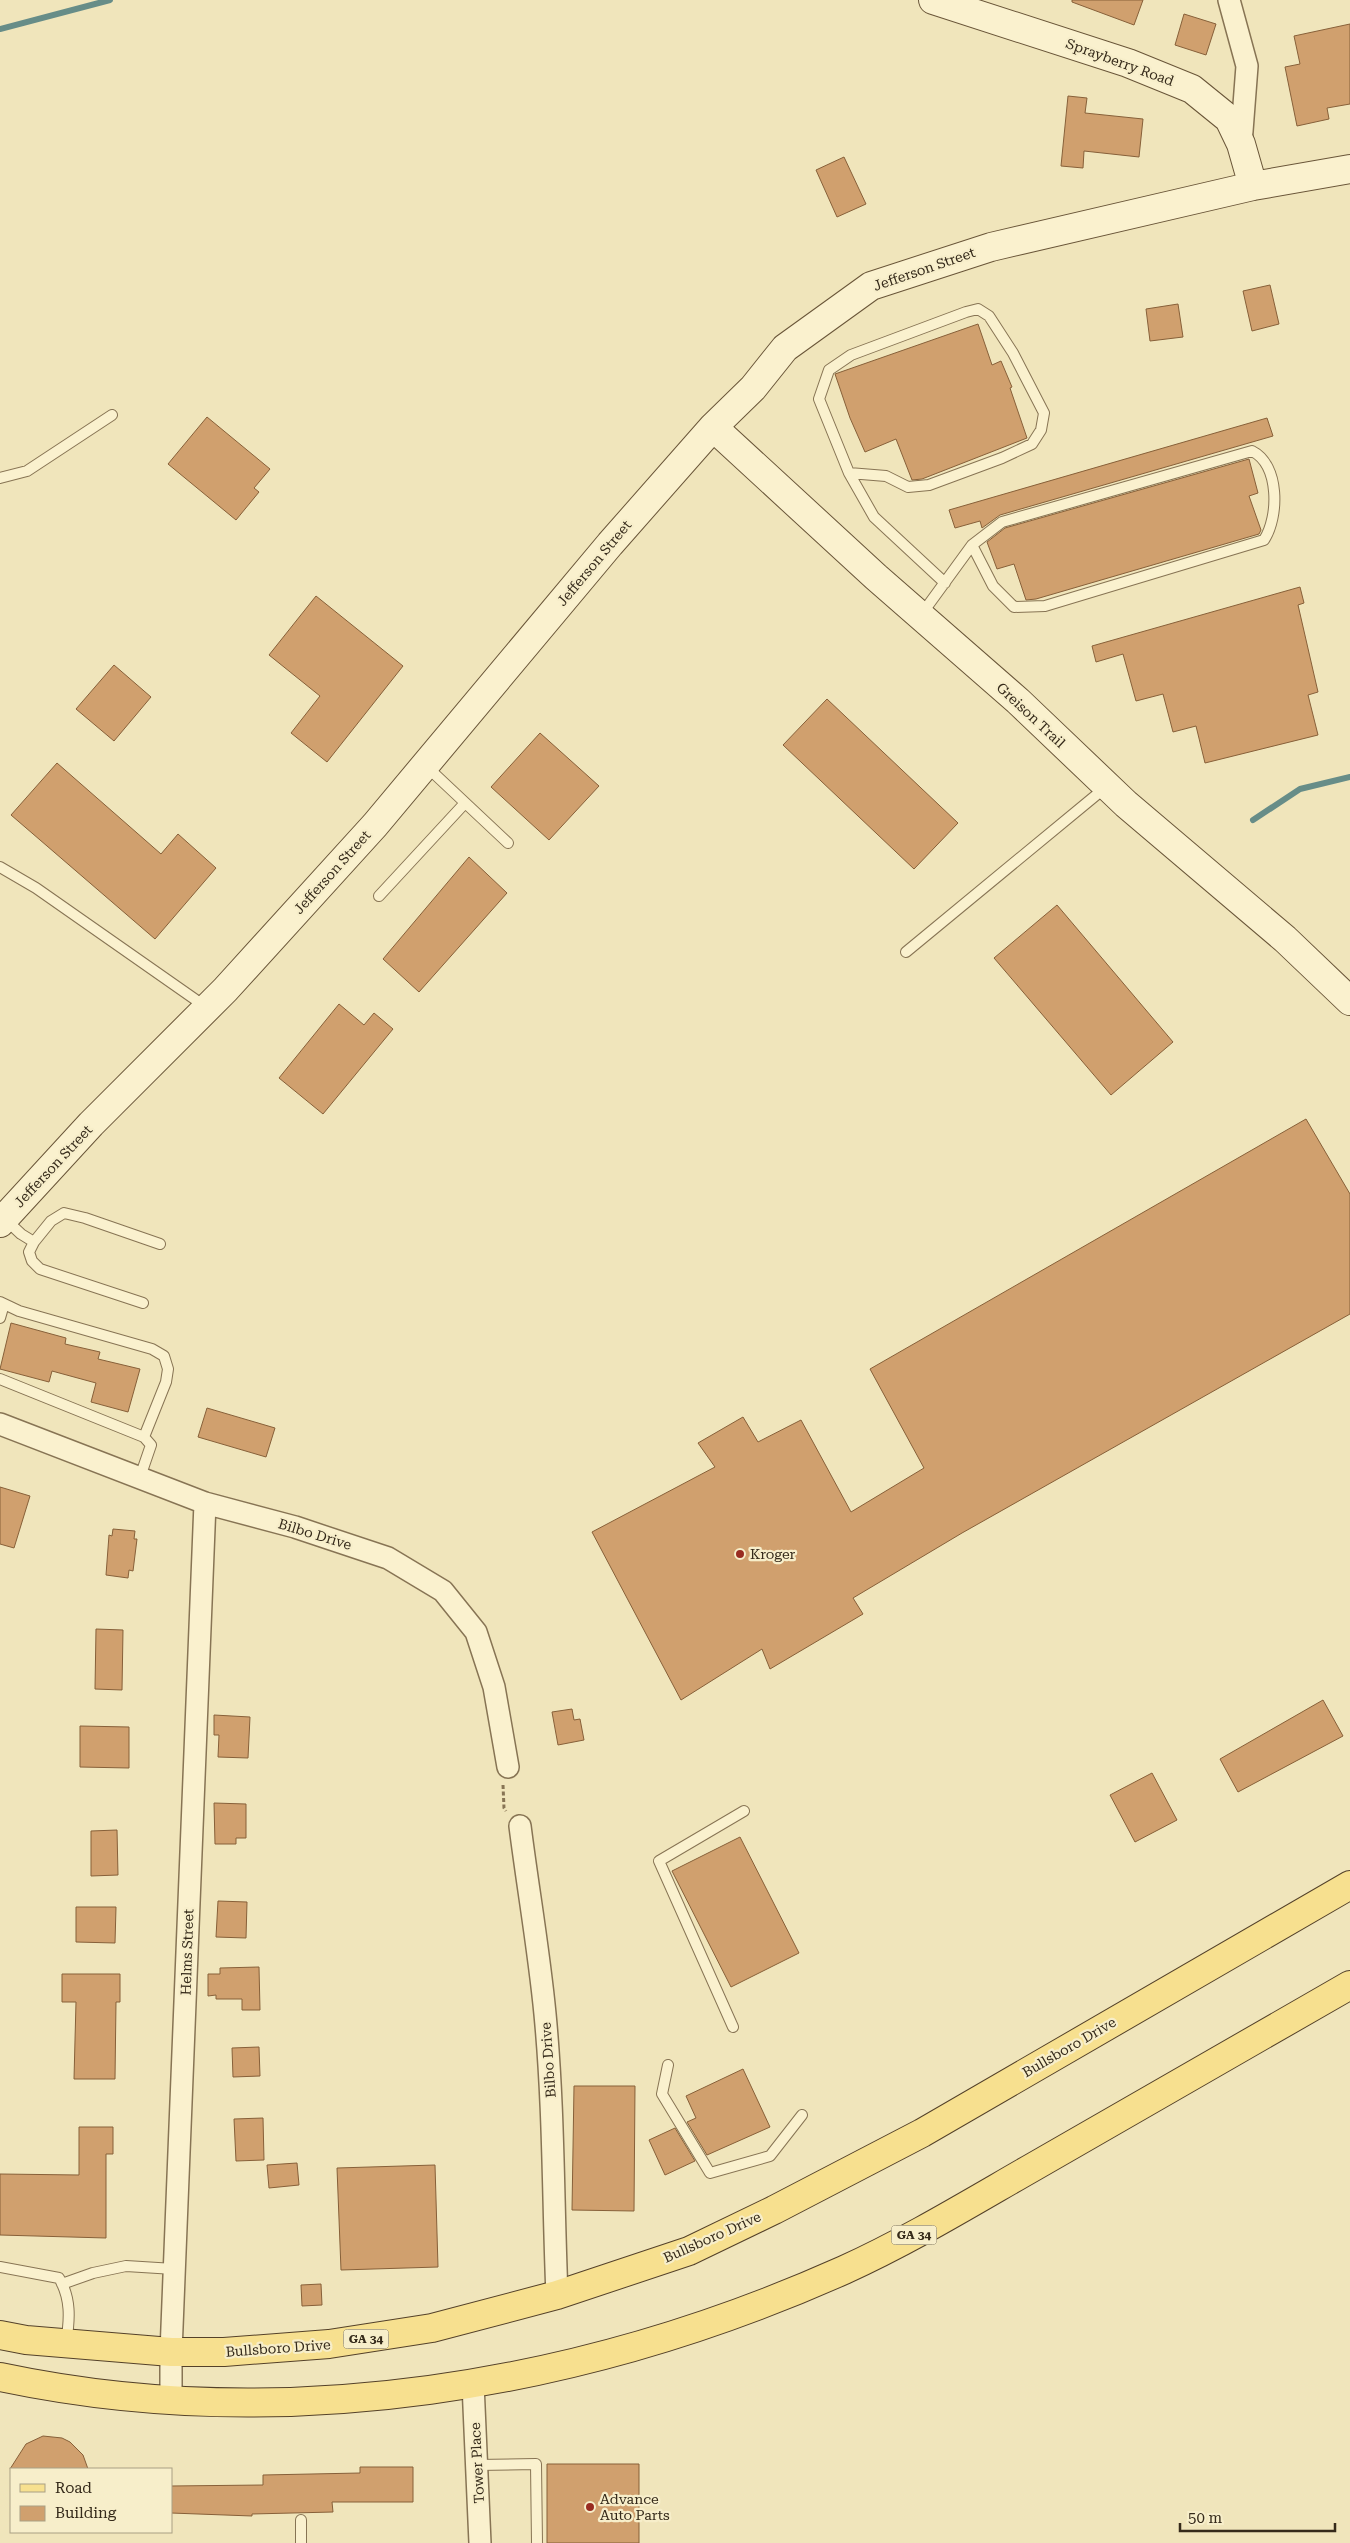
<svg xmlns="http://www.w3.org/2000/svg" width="1350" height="2543" viewBox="0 0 1350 2543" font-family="'Roboto Serif',serif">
<rect width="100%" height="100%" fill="#f0e5bb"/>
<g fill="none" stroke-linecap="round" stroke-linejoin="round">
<path stroke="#678d88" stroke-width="6" d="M 0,29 L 110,0
M 1253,820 L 1300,789 L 1350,777"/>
</g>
<path fill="#d0a06e" stroke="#876039" d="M 1072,0 L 1143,0 L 1134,25 L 1072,2 Z
M 1184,14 L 1216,24 L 1206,55 L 1175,45 Z
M 1350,24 L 1350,104 L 1327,108 L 1329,119 L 1297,126 L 1285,67 L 1300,64 L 1294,36 Z
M 1068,96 L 1087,98 L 1085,113 L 1143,119 L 1139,157 L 1084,151 L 1083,168 L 1061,166 Z
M 844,157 L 866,204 L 837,217 L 816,170 Z
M 1270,285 L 1279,324 L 1252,331 L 1243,291 Z
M 1178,304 L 1183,337 L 1150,341 L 1146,309 Z
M 978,324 L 992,365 L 1001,361 L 1012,387 L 1010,388 L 1027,438 L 922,479 L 912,480 L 896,439 L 865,452 L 850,418 L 835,374 Z
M 207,417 L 270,469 L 254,488 L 259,492 L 236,520 L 168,464 Z
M 1267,418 L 1273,436 L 1000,515 L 982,528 L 980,521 L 955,528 L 949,510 Z
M 1249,459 L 1258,493 L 1249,496 L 1261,530 L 1259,534 L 1036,599 L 1026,600 L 1014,564 L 997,569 L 987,542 L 1005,528 Z
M 1300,587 L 1304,603 L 1298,605 L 1318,692 L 1308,695 L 1318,735 L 1205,763 L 1196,726 L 1173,732 L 1163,694 L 1136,701 L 1123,654 L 1096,662 L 1092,646 Z
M 316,596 L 403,666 L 327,762 L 291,733 L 320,696 L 269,655 Z
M 114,665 L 151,697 L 114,741 L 76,709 Z
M 827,699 L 958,823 L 914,869 L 783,745 Z
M 540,733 L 599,786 L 549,840 L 491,787 Z
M 57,763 L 161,854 L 178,834 L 216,868 L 155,939 L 11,815 Z
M 469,857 L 507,893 L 419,992 L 383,959 Z
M 1057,905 L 1173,1042 L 1111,1095 L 994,958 Z
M 339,1004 L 364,1025 L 374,1013 L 393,1029 L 323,1114 L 279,1078 Z
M 1306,1119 L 1350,1194 L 1350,1314 L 962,1533 L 853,1598 L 863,1614 L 770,1669 L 762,1649 L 681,1700 L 592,1532 L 715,1467 L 698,1443 L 743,1417 L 758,1442 L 801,1420 L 851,1512 L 924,1468 L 870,1369 Z
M 11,1323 L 66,1338 L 65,1344 L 100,1352 L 98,1359 L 140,1369 L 128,1412 L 91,1402 L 96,1383 L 52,1371 L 49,1382 L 0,1369 Z
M 207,1408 L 275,1428 L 266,1457 L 198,1437 Z
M 0,1487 L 30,1496 L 14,1548 L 0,1544 Z
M 113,1529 L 135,1531 L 134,1539 L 137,1539 L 133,1571 L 129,1570 L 128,1578 L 106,1575 L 109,1535 L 112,1536 Z
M 96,1629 L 123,1630 L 122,1690 L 95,1689 Z
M 1323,1700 L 1343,1736 L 1238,1792 L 1220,1759 Z
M 572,1709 L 574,1720 L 580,1719 L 584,1740 L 558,1745 L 552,1712 Z
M 214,1715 L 250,1717 L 248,1758 L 218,1757 L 219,1735 L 214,1735 Z
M 80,1726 L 129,1727 L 129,1768 L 80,1767 Z
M 1152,1773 L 1177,1820 L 1135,1842 L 1110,1795 Z
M 214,1803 L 246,1804 L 246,1838 L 236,1838 L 236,1844 L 215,1844 Z
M 117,1830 L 118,1875 L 91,1876 L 91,1831 Z
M 740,1837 L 799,1953 L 731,1987 L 672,1871 Z
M 218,1901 L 247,1902 L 246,1938 L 216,1937 Z
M 76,1907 L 116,1907 L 115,1943 L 76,1942 Z
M 259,1967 L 260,2010 L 242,2010 L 242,1999 L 216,1999 L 216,1995 L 208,1996 L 208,1974 L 220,1974 L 220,1968 Z
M 62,1974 L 120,1974 L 120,2002 L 116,2002 L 115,2079 L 74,2079 L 76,2002 L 62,2002 Z
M 259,2047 L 260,2076 L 233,2077 L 232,2048 Z
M 743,2069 L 770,2127 L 707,2155 L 687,2122 L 696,2118 L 686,2096 Z
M 574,2086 L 635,2086 L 634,2211 L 572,2210 Z
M 263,2118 L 264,2160 L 236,2161 L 234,2119 Z
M 79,2127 L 113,2127 L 113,2154 L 106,2154 L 106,2238 L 0,2235 L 0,2174 L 79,2175 Z
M 675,2128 L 695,2161 L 665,2175 L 649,2140 Z
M 297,2163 L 299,2185 L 269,2188 L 267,2165 Z
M 435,2165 L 438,2267 L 341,2270 L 337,2168 Z
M 321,2284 L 322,2305 L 302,2306 L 301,2285 Z
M 43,2436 L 62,2438 L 70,2442 L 83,2455 L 88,2469 L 10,2469 L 26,2444 Z
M 547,2464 L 639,2464 L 639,2543 L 547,2543 Z
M 360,2467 L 413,2467 L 413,2502 L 332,2502 L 333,2512 L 252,2514 L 252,2516 L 171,2513 L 171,2486 L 263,2485 L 263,2475 L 360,2473 Z"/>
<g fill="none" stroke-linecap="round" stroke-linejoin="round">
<g stroke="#877454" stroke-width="12">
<path id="lane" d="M 849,473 L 886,476 L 908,487 L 929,485 L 1002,458 L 1032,444 L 1041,430 L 1044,413 L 1013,353 L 989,316 L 978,309 L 966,312 L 851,355 L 829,370 L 819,399 L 849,473 L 874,517 L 945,583
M 0,478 L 27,471 L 112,415
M 921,615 L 972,545 L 1002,522 L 1252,451 C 1280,465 1279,517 1264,540 L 1045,606 L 1014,607 L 993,586 L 972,545
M 426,766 L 508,843
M 0,867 L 36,888 L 206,1007
M 379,896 L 465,803
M 906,952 L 1106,787
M 5,1219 L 21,1234 L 34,1242 L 29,1252 L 32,1261 L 40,1269 L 143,1303
M 34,1242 L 51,1221 L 64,1213 L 85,1218 L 160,1244
M 0,1302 L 19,1311 L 152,1349 L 164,1356 L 168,1369 L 166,1382 L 144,1437
M 0,1318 L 4,1304
M 0,1379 L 144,1437 L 151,1445 L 140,1477
M 733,2027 L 659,1861 L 744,1811
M 668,2065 L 662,2094 L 710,2173 L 770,2156 L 802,2115
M 0,2267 L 59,2278 C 71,2298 70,2319 66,2342
M 62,2284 L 93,2273 L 126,2266 L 174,2269
M 477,2465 L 536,2464 L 537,2543
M 301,2543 L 301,2520"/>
</g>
<g stroke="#877454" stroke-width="24">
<path id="street" d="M 1229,0 L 1247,66 L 1241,144
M 0,1424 L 205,1503 L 295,1527 L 388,1558 L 443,1591 L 476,1632 L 494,1687 L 508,1767
M 520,1826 C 528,1889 539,1951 545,2014 C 554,2108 553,2202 557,2295
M 473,2384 L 480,2543
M 171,2400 L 171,2352 L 205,1503"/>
</g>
<g stroke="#695538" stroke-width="30">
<path id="secondary" d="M 933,0 L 1128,63 L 1192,89 L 1229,119 L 1241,144 L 1253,186
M 713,427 L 876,577 L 1018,701 L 1126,804 L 1285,939 L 1350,1001
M 0,1223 L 91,1124 L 225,990 L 375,825 L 610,544 L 713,427 L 753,388 L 785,348 L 871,286 L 991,247 L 1253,186 L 1350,169"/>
</g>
<g stroke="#544129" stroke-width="30">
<path id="primary" d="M 0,2335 L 26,2340 L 171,2352 L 224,2352 L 329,2344 L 432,2328 L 557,2295 L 689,2251 L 774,2210 L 922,2133 L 1350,1885
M 0,2377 C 283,2437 582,2387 844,2270 C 910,2240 972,2202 1035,2166 C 1140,2106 1245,2046 1350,1985"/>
</g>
<path stroke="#877454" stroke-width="3" stroke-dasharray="4 2.5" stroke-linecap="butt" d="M 503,1785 L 504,1808 L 506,1811"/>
<use href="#lane" stroke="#faf1ce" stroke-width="10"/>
<use href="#street" stroke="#faf1ce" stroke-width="21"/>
<use href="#secondary" stroke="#faf1ce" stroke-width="28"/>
<use href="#primary" stroke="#f7e08f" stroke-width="28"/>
</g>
<g fill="#992c21" stroke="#f7eeca" stroke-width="2">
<circle cx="740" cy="1554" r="5"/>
<circle cx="590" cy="2507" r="5"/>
</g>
<g text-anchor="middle" stroke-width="4.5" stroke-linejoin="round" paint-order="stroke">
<g fill="#f7eeca" stroke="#6f654f" stroke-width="1">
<rect x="891.5" y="2225.5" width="45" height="19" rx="4"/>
<rect x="343.5" y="2329.5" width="45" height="19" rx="4"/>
</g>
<g font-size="12" font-weight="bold" fill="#352a1a">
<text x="914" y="2239">GA 34</text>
<text x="366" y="2343">GA 34</text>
</g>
<g font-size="14" fill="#352a1a" stroke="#f7eeca">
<text transform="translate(1120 62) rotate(20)" y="5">Sprayberry Road</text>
<text transform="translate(924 269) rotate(-19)" y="5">Jefferson Street</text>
<text transform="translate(594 563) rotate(-50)" y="5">Jefferson Street</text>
<text transform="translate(1031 715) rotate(43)" y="5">Greison Trail</text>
<text transform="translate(332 872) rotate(-48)" y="5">Jefferson Street</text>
<text transform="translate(53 1166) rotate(-47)" y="5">Jefferson Street</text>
<text transform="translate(315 1534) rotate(17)" y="5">Bilbo Drive</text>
<text transform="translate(187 1952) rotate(-88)" y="5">Helms Street</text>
<text transform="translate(1069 2047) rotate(-30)" y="5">Bullsboro Drive</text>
<text transform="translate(548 2060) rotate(-94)" y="5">Bilbo Drive</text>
<text transform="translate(712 2237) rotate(-24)" y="5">Bullsboro Drive</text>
<text transform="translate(278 2348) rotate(-4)" y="5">Bullsboro Drive</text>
<text transform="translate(477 2463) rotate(-93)" y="5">Tower Place</text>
</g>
<g font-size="14" fill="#352a1a" stroke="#f7eeca" text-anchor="start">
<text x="750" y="1559">Kroger</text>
<text x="600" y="2504">Advance<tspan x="600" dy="16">Auto Parts</tspan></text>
</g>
</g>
<rect x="10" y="2468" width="162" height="65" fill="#f7eeca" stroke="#a9a084"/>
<rect x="20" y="2484" width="25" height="8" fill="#f7e08f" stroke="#a9a084"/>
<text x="55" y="2493" font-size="15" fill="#352a1a">Road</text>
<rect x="20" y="2506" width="25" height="15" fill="#d0a06e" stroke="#a9a084"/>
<text x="55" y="2518" font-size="15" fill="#352a1a">Building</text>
<path d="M1180 2523v8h155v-8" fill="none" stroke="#352a1a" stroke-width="2.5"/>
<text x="1188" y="2523" font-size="15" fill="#352a1a" stroke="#f7eeca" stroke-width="4" paint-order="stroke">50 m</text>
</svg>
